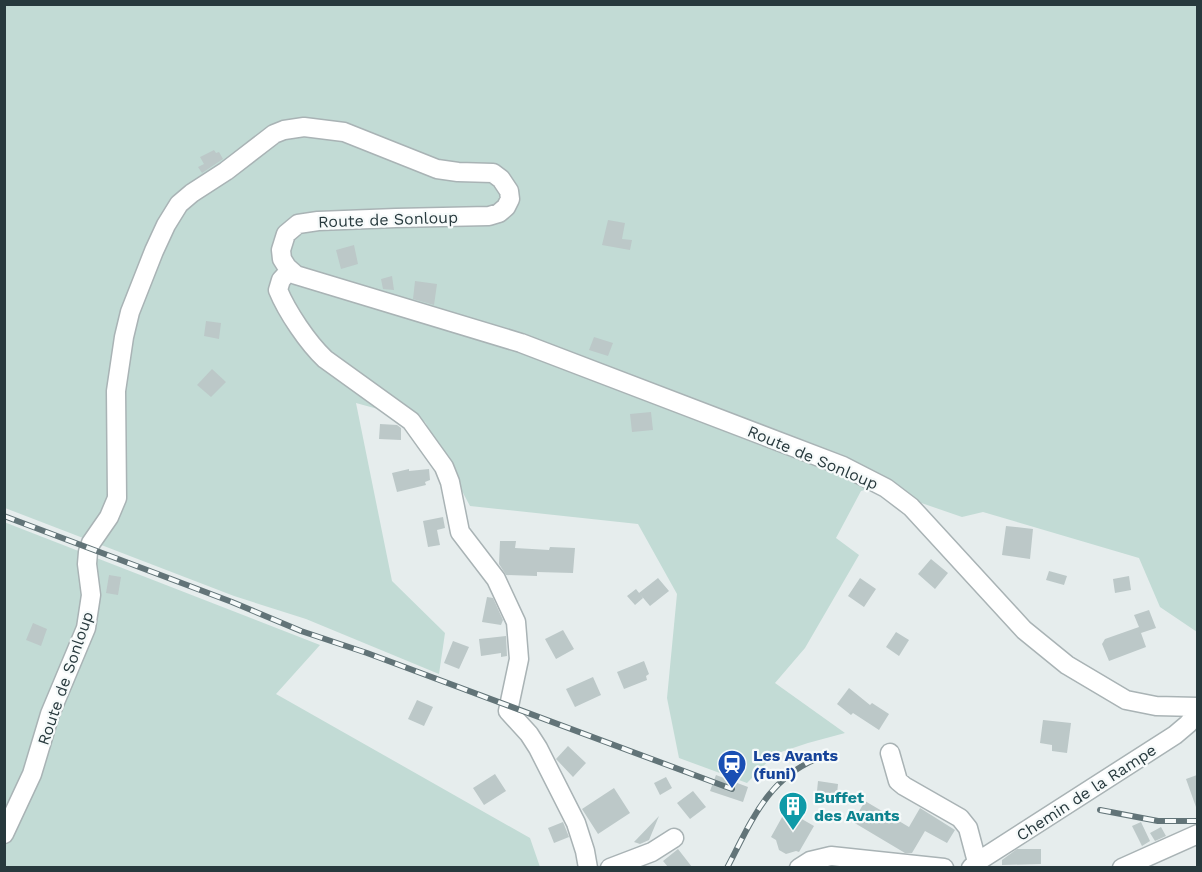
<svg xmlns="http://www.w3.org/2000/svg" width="1202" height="872" viewBox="0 0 1202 872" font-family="'Work Sans',sans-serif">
<rect width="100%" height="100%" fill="#e6eded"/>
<path fill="#c2dbd5" d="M 4,5 L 1197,5 L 1197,632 L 1160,607 L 1139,558 L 983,512 L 962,517 L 875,487 L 861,491 L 836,538 L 859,555 L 805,648 L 775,683 L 845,733 L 808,743 L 775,754 L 747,783 L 679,758 L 667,698 L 677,594 L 638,524 L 470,506 L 425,422 L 356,403 L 392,581 L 445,633 L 439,674 L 306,619 L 234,596 L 5,508 Z
M 4,522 L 320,645 L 276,694 L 530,838 L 540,867 L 5,867 Z"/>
<path fill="#bcc8c8" d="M 214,150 L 216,153 L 219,152 L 223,159 L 202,173 L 198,167 L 204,164 L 200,157 Z
M 608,220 L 625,223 L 622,239 L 632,240 L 630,250 L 602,245 Z
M 354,245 L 358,264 L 341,269 L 336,250 Z
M 392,276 L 394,290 L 383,289 L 381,279 Z
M 415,281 L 437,284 L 434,305 L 413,299 Z
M 206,321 L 221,323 L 219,339 L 204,336 Z
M 594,337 L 613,343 L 608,356 L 589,350 Z
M 212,369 L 226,382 L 211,397 L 197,385 Z
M 651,412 L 653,430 L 632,432 L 630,414 Z
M 380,424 L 397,425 L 401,428 L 401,440 L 379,439 Z
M 409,469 L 409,471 L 429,469 L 430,480 L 425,482 L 426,485 L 397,492 L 392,473 Z
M 443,517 L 445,528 L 437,530 L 440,545 L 428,547 L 423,521 Z
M 1006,526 L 1033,529 L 1030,559 L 1002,555 Z
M 500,541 L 516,541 L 515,548 L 549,550 L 550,547 L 575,548 L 573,573 L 537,572 L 537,576 L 506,575 L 499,564 Z
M 931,559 L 948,573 L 935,589 L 918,574 Z
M 1049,571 L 1067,576 L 1064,585 L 1046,580 Z
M 109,575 L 121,577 L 118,595 L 106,593 Z
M 1129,576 L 1131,590 L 1115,593 L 1113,579 Z
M 658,578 L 669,591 L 650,606 L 639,593 Z
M 860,578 L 876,589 L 864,607 L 848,596 Z
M 636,589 L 643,598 L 635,605 L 627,596 Z
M 487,597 L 493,598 L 503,620 L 501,625 L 482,622 Z
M 1149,610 L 1156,628 L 1141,633 L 1146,647 L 1109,661 L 1102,644 L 1105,639 L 1139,627 L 1134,615 Z
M 33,623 L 47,629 L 41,646 L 26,640 Z
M 563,630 L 574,649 L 556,659 L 545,639 Z
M 896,632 L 909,640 L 899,656 L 886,647 Z
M 506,636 L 507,656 L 501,657 L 501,653 L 481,656 L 479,639 Z
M 453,641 L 469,647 L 459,669 L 444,663 Z
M 644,661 L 649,674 L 646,676 L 647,680 L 624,689 L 617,672 Z
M 593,677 L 601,695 L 575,707 L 566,689 Z
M 849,688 L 870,705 L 872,703 L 889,714 L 879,730 L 853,713 L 851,715 L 837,704 Z
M 417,700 L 433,707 L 424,726 L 408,719 Z
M 1043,720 L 1071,723 L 1067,753 L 1052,751 L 1052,745 L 1040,743 Z
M 568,746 L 586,763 L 573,777 L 556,759 Z
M 495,774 L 506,791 L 484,805 L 473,788 Z
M 716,775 L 748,787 L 743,802 L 710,791 Z
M 1197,775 L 1197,807 L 1196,807 L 1186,779 Z
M 666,777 L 672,788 L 660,795 L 654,783 Z
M 818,781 L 838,784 L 836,803 L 816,801 Z
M 614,788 L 630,813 L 598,834 L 582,809 Z
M 693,791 L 706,807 L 690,819 L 677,803 Z
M 792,795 L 802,802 L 796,810 L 787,803 Z
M 865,801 L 909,827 L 920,808 L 955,830 L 947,843 L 925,831 L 912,853 L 905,853 L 853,822 Z
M 786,810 L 814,826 L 799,852 L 796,851 L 786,854 L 779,850 L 776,840 L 771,837 Z
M 659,816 L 649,840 L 640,844 L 634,842 Z
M 563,822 L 569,837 L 554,843 L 548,828 Z
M 1141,822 L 1150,841 L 1142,846 L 1132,826 Z
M 1161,827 L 1166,836 L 1155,841 L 1150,833 Z
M 678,849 L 692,867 L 668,867 L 663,861 Z
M 1017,849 L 1041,849 L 1041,864 L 1002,865 L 1002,860 Z"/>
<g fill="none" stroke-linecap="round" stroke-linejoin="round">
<g stroke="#a9b3b5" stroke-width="21">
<path id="minor" d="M 290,270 L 281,280 L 278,290 C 287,312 308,343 325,359 L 411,421 L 444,467 L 450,482 L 460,532 L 496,579 L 516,622 L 519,659 L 508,711 L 529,734 L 538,748 L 576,823 L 585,851 L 588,868
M 890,753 L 898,781 L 904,786 L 960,818 L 968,828 L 977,862
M 4,834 L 32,774 L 50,714 L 86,628 L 91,595 L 87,564 L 88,552 L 91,543 L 109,517 L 117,498 L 116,391 L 124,337 L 130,312 L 154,251 L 166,225 L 179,204 L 192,193 L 226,171 L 274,134 L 284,130 L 304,127 L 344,132 L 437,169 L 458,172 L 493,173 L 501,179 L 509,191 L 510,199 L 506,207 L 499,213 L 489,216 L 396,218 L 318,221 L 298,224 L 286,234 L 281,250 L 282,259 L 287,267 L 296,275 L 521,343 L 843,466 L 886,488 L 911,507 L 1024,630 L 1067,665 L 1126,700 L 1156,706 L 1198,707
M 610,868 L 652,852 L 674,838
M 799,868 L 810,861 L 831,856 L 944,868
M 971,868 L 977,862 L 1175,735 L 1188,724 L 1198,712
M 1122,868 L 1198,834"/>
</g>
<use href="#minor" stroke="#fff" stroke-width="18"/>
<g stroke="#627478" stroke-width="6">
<path id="rail" d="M 4,516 L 232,602 L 301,631 L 367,653 L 732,789
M 1100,810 L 1158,821 L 1198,821
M 727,868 C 752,820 768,777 821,757"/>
</g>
<use href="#rail" stroke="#f6fafa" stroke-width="4" stroke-dasharray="11" stroke-linecap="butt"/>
</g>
<defs>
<g id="station-pin" transform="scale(1.5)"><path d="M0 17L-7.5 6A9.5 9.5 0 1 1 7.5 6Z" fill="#1a4fb4" stroke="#f6fafa"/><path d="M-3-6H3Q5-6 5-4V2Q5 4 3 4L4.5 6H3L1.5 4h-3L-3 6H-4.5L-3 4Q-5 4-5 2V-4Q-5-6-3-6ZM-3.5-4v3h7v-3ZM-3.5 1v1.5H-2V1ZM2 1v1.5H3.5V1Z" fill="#fff"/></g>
<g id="building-pin" transform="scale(1.5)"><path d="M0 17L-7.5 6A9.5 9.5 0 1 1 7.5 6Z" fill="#0f9aa8" stroke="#f6fafa"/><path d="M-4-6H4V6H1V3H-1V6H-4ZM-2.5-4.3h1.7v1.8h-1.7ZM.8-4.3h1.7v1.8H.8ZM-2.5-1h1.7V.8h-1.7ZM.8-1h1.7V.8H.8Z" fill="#fff"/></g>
</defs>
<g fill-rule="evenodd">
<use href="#station-pin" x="732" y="764"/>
<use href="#building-pin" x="793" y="806"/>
</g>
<g text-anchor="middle" stroke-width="4.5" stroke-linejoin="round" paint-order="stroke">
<g font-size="16" fill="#27393d" stroke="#f6fafa">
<text transform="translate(388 219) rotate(-2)" y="6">Route de Sonloup</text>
<text transform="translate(813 457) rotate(23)" y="6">Route de Sonloup</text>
<text transform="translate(65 678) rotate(-71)" y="6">Route de Sonloup</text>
<text transform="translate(1086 792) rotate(-33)" y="6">Chemin de la Rampe</text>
</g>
<g font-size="16" font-weight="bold" fill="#164399" stroke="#f6fafa" text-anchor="start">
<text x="753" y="761">Les Avants<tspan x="753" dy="18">(funi)</tspan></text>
</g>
<g font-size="16" font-weight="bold" fill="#0d838f" stroke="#f6fafa" text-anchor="start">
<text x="814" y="803">Buffet<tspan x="814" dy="18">des Avants</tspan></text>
</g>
</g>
<rect width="1202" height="872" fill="none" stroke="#27393d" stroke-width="12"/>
</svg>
